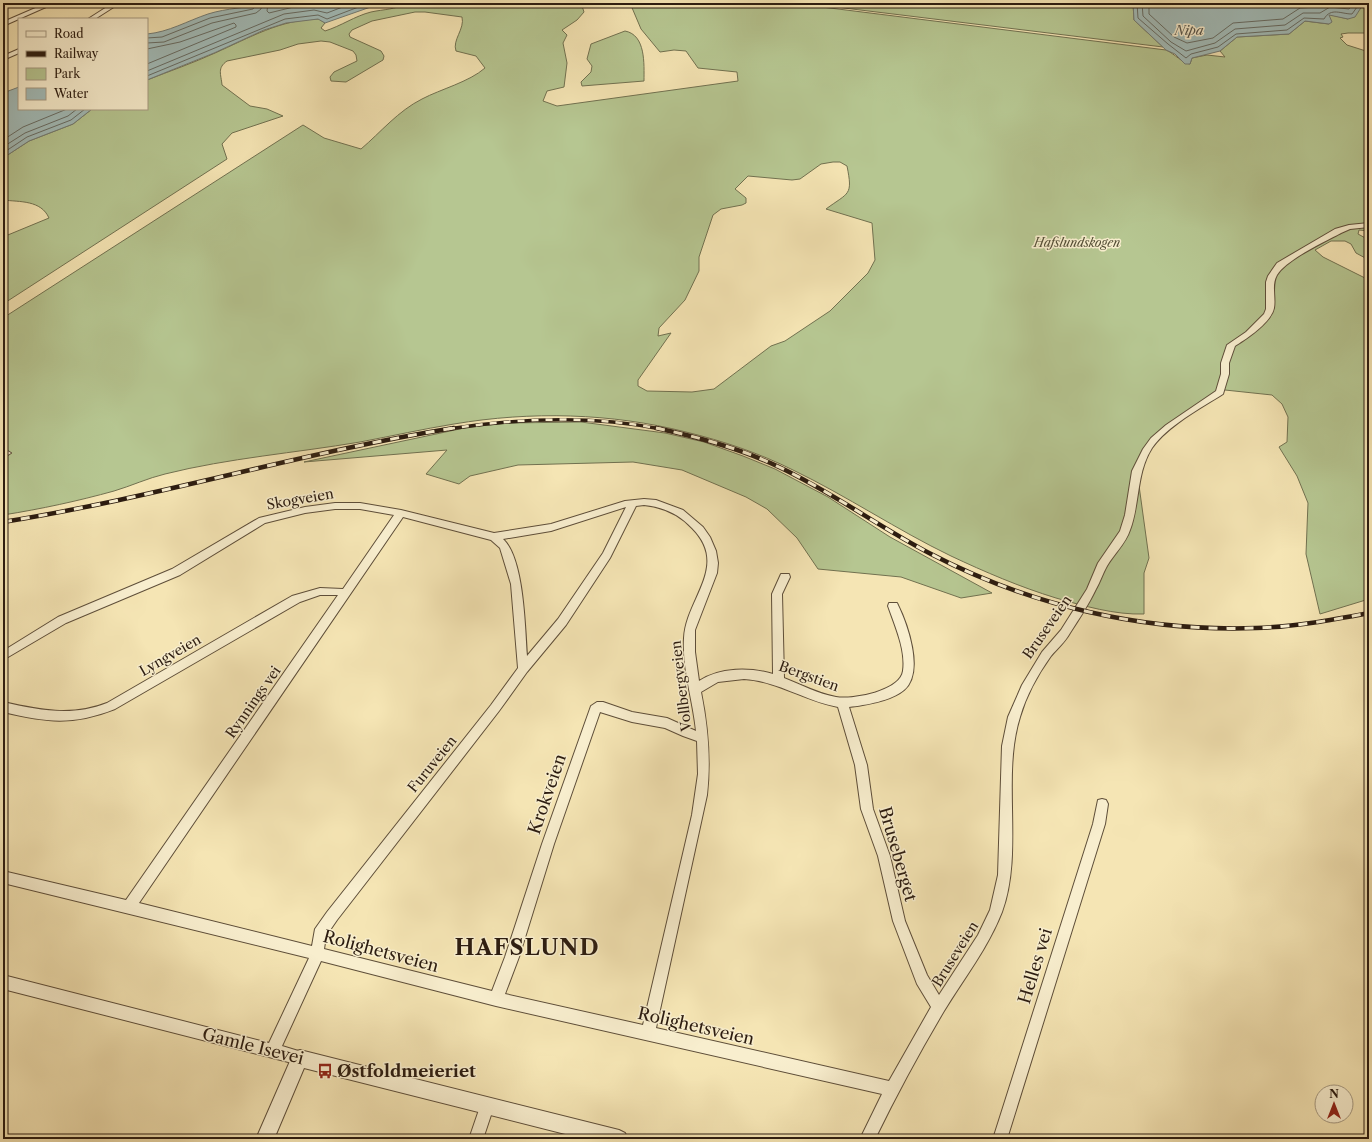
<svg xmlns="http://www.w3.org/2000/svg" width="1372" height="1142" viewBox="0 0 1372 1142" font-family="'Libre Caslon Text',serif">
<rect width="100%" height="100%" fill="#f5e5b4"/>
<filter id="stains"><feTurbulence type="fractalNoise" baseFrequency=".005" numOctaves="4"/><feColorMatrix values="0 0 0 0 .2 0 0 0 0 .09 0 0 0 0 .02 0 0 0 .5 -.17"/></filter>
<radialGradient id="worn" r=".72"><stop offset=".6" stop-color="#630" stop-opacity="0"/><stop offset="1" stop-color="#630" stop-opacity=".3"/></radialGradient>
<path fill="#b6c691" stroke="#717150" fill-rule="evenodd" d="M 407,3 L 581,3 L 584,12 L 577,20 L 562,30 L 567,35 L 563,43 L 567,63 L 564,87 L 547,91 L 543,101 L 557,106 L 738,81 L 737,72 L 698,68 L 686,51 L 674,50 L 660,52 L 641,29 L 630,3 L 790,3 L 1166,50 C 1175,54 1182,63 1190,64 L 1192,58 L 1207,55 L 1225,57 L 1220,51 L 1237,37 L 1289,34 L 1305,21 L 1329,24 L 1328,14 L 1348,19 L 1364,3 L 1369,3 L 1369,33 L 1348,33 L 1341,34 L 1343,37 L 1340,38 L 1347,45 L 1369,52 L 1369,231 L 1359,230 L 1358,234 L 1369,240 L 1369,260 L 1356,253 L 1351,244 L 1345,241 L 1331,241 L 1315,250 L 1323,257 L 1369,280 L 1369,599 L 1320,614 L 1306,554 L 1308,503 L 1297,476 L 1279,447 L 1287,442 L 1288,417 L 1282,404 L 1272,395 L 1225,390 L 1220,392 L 1154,440 L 1137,471 L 1149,558 L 1144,573 L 1144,614 C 1115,615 1084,606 1056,598 C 1020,587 985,572 951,556 C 897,530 847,496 793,470 C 759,453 723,441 686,432 C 611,413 531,411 454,424 C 423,429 392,436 360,442 C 295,453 229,458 165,474 C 148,478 131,486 114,491 C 78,501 41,509 3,515 L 3,318 L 303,125 L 324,138 L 361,149 C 381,132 398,111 422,99 C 441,89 469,82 485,68 L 476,56 L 456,51 C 452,40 465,29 462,17 L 425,12 L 415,12 L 372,21 L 352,30 L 349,34 L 350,37 L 381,51 L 384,56 L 383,60 L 346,82 L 331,81 L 330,77 L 334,72 L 357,61 L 356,55 L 353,51 L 330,42 L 321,41 L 298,44 L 280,50 L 227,61 C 217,68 221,74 222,85 L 250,106 L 267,109 L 283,116 L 232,133 L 222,144 L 227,159 L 3,304 L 3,237 L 49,218 C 41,200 20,202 3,200 L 3,158 L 29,141 L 73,124 L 92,109 L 147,109 L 147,80 C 170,71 193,63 215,53 C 249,38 281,19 319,19 L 325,23 L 321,28 L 325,31 C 341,26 355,16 371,12 C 385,9 394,10 407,3 ZM 833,162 L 840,162 L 847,166 C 853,196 849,192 826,209 L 872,223 L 875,260 L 868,273 L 830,311 L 785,341 L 771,346 L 714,389 L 692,392 L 647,391 L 638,386 L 638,380 L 671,333 L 658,336 L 659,328 L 685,300 L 699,271 L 699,257 L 713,215 L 721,209 L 742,205 L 746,203 L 746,198 L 735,189 L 748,176 L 792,180 L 800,179 L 821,164 Z
M 803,3 L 1133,3 L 1134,20 L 1163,47 Z
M 625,31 C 646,35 644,64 644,81 L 582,86 L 581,82 L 591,72 L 592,66 L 587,59 L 591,44 Z
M 581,422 L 665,433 L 704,442 L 743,456 L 775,469 L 828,497 L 890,537 L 992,593 L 961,598 L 901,577 L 818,569 L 797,538 L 767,509 L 746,497 L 682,470 L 633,462 L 518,465 L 470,476 L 459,484 L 426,474 L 447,450 L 304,462 L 469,427 L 507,423 Z"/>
<path fill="#a2bcb9" stroke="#737c75" d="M 266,3 L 382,3 L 325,23 L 318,19 L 286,23 L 264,30 L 214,53 L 147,80 L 147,34 C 169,32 187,21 208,14 C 227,8 247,8 266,3 Z
M 1133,3 L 1364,3 L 1355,17 L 1348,19 L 1329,15 L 1332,22 L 1329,24 L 1305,21 L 1289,34 L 1237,37 L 1220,51 L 1192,58 L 1190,64 L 1185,64 L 1175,54 L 1166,50 L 1134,20 Z
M 19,87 L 19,109 L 92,109 L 73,124 L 29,141 L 3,158 L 3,93 Z"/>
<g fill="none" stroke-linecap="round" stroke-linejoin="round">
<path stroke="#676c64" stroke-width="1" d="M 268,3 L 267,11 L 269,13 L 306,4 L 320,4 L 328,7 L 340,3
M 1137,3 L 1138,18 L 1168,44 L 1186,58 L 1191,54 L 1218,47 L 1236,34 L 1287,30 L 1304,18 L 1324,19 C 1331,7 1341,14 1352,14 L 1360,3
M 1142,3 L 1143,16 L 1171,42 L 1186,51 L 1215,43 L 1235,29 L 1285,25 L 1303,13 L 1320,13 L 1330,7 L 1349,9 L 1354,3
M 1149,3 L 1149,14 L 1174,37 L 1187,43 L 1213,38 L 1233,23 L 1283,19 L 1300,8 L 1316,7 L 1321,3
M 147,38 L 162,37 L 210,18 L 253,9 L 257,3
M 147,43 L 164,42 L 212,23 L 256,13 L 261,9 L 262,3
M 147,49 L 180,42 L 234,23 L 236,25 L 236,27 L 147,64
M 147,71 L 284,14 L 314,10 L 327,13 L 353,3
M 147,76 L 285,19 L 318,15 L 327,19 L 369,3
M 3,140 L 23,127 L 67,109
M 3,147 L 25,133 L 68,116 L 77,109
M 3,153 L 27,137 L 71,120 L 85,109"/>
<g stroke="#5e4e39" stroke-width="2">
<path id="minor" d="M 47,3 L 55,3 L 3,26 L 3,22 Z
M 113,3 L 120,3 L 95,19 L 88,19 Z
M 19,49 L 19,53 L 3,60 L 3,56 Z
M 1369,223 L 1369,227 L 1350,229 L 1341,233 C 1324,242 1286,260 1277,275 C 1271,285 1276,297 1274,308 C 1271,323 1246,339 1235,346 L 1229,363 L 1229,374 L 1223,394 C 1201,408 1167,426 1152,448 C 1136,473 1140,504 1130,530 C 1126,543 1114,554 1107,566 C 1103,573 1100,582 1096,589 C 1089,604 1079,619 1070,633 C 1065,642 1057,649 1051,656 C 1038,674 1026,696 1020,717 C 1001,777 1024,852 1002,912 C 988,948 964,978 944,1011 C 919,1053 896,1096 875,1139 L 860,1139 L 882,1094 L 496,1006 L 321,961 L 282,1046 L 305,1053 L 307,1058 L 305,1063 L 300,1065 L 3,989 L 3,975 L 269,1043 L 309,958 L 3,883 L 3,871 L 126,900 L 338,595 L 320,595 L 300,602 L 115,709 C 72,726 46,722 3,712 L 3,702 C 39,710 72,717 107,703 L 292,596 L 320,588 L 343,589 L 394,515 L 360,509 L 335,509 L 305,513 L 265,523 L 180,575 L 66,623 L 3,660 L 3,651 L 58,617 L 172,569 L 259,518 L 305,507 L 335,503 L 360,503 L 401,510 L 494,533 L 551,524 L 625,501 L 644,499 L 656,500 L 683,510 L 703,527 L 710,537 L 716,551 L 718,563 L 717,573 L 695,630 L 695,652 L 699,681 C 720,667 750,667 773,674 L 772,594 L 781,574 L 789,574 L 790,577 L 782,594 L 784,678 C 802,685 818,694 836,697 C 853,700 900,691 903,671 C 906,650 895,626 888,606 L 889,603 L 897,603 C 907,623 925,672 904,690 C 891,701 866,705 849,707 L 867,765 L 873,809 L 890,856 L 905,921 L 927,975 L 939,995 L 978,935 L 990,910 L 998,875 L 1002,746 L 1008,717 L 1022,685 L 1042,652 L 1061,630 L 1087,589 L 1098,563 L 1120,531 L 1125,515 L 1132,471 L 1143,449 L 1151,438 L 1166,425 L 1216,391 L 1221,374 L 1221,363 L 1227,345 L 1246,332 L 1264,314 L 1266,309 L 1266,282 L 1268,276 L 1277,263 L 1335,229 L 1349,225 ZM 644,505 C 663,507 679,514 692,528 C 730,566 686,598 684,638 C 682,669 693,700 696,731 L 667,718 L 632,712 L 603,702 L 597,702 L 591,706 L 542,844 L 505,957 L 492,991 L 324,949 L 326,936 L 337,920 L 499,711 L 527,672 L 566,625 L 610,558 L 636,506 ZM 626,507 L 603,553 L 558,619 L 527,656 C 525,628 524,558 503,539 L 551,531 ZM 403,517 L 491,540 L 500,548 L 511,584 L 518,668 L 491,705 L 327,912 L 315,929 L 312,946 L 139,903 ZM 744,679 C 778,681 805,701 838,707 L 855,765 L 861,809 L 878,856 L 893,921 L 917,984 L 931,1007 L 889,1081 L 656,1028 L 707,795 C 711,759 708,727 701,692 L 718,682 ZM 600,712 L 632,722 L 665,728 L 683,736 L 697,741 L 698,774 L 692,815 L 643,1025 L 505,994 L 519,957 L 554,844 Z
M 6,450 L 11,453 L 3,458 L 3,451 Z
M 1102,799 L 1106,800 L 1108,804 L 1105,824 L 1007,1139 L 993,1139 L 1093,824 L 1098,800 Z
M 487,1099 L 492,1101 L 494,1106 L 483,1139 L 469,1139 L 482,1101 Z"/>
</g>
<g stroke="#5e4e39" stroke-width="2">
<path id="tertiary" d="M 300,1050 L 619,1130 L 625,1133 L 628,1139 L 585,1139 L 304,1068 L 274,1139 L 256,1139 L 294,1052 Z"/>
</g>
<use href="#minor" fill="#f8eece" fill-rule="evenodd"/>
<use href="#tertiary" fill="#f8eece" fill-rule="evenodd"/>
<g stroke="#2c1c10" stroke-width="3.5">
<path id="rail-far1" d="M 448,429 C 519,418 591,415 661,429"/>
</g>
<g stroke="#2c1c10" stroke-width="4.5">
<path id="rail" d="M 656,428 C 698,437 740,448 779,467 C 832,492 879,527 931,554 C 1031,606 1144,632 1256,628 C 1294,627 1332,620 1369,613
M 3,522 C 155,498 303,452 454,428"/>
</g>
<use href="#rail-far1" stroke="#f8eece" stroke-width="2.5" stroke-dasharray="7" stroke-linecap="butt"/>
<use href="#rail" stroke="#f8eece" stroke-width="3" stroke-dasharray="9" stroke-linecap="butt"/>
</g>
<defs>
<g id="bus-bare" transform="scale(1.2)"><path d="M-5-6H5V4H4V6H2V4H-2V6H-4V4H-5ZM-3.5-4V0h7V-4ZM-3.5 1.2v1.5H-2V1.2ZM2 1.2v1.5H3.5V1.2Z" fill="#8f2418" stroke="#f8eece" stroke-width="2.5" paint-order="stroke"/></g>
</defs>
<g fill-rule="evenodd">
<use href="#bus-bare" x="325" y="1071"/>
</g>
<g text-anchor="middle" stroke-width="3" stroke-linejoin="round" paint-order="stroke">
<g font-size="12" font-style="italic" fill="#554f37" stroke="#f8eece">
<text x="1077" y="247">Hafslundskogen</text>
</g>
<g font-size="13" font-style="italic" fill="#55544b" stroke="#f8eece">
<text x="1189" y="35">Nipa</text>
</g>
<g font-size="14" fill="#2c1c10" stroke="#f8eece">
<text transform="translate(300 499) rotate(-10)" y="5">Skogveien</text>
<text transform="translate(1047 627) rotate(-55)" y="5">Bruseveien</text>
<text transform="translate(170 655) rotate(-30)" y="5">Lyngveien</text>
<text transform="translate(809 676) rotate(20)" y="5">Bergstien</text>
<text transform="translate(681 686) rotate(-97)" y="5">Vollbergveien</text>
<text transform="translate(253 702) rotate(-55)" y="5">Rynnings vei</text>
<text transform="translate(432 764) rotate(-51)" y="5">Furuveien</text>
<text transform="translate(955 954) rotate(-58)" y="5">Bruseveien</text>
</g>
<g font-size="17" fill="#2c1c10" stroke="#f8eece">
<text transform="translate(547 794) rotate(-71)" y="6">Krokveien</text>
<text transform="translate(898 854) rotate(74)" y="6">Bruseberget</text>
<text transform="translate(381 951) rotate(15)" y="6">Rolighetsveien</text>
<text transform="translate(1035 966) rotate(-73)" y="6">Helles vei</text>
<text transform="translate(696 1026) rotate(13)" y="6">Rolighetsveien</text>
<text transform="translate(253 1046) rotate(14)" y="6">Gamle Isevei</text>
</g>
<g font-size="17" font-weight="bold" fill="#2c1c10" stroke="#f8eece" text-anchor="start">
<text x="337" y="1077">Østfoldmeieriet</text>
</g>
<g font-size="22" font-weight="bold" letter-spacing="1" fill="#2c1c10" stroke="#f8eece">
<text x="527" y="955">HAFSLUND</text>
</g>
</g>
<rect width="1372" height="1142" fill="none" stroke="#f5e5b4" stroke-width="16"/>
<rect x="4" y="4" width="1364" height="1134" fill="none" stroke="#2c1c10" stroke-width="2"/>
<rect x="8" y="8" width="1356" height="1126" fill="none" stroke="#2c1c10"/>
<rect x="18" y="18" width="130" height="92" fill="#f8eece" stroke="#a69a82"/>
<rect x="26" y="31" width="20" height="6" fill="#f8eece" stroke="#a69a82"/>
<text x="54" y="38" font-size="12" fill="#2c1c10">Road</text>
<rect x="26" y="51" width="20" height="6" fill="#2c1c10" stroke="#a69a82"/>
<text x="54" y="58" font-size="12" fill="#2c1c10">Railway</text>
<rect x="26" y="68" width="20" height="12" fill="#b6c691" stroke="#a69a82"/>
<text x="54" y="78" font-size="12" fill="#2c1c10">Park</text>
<rect x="26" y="88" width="20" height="12" fill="#a2bcb9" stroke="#a69a82"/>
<text x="54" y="98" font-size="12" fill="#2c1c10">Water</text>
<g transform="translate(1334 1104)"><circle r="19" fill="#f8eece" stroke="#a69a82"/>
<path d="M0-3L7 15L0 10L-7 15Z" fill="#8f2418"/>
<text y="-6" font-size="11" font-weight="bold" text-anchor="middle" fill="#2c1c10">N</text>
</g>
<rect width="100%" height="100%" filter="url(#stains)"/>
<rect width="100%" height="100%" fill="url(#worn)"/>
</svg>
